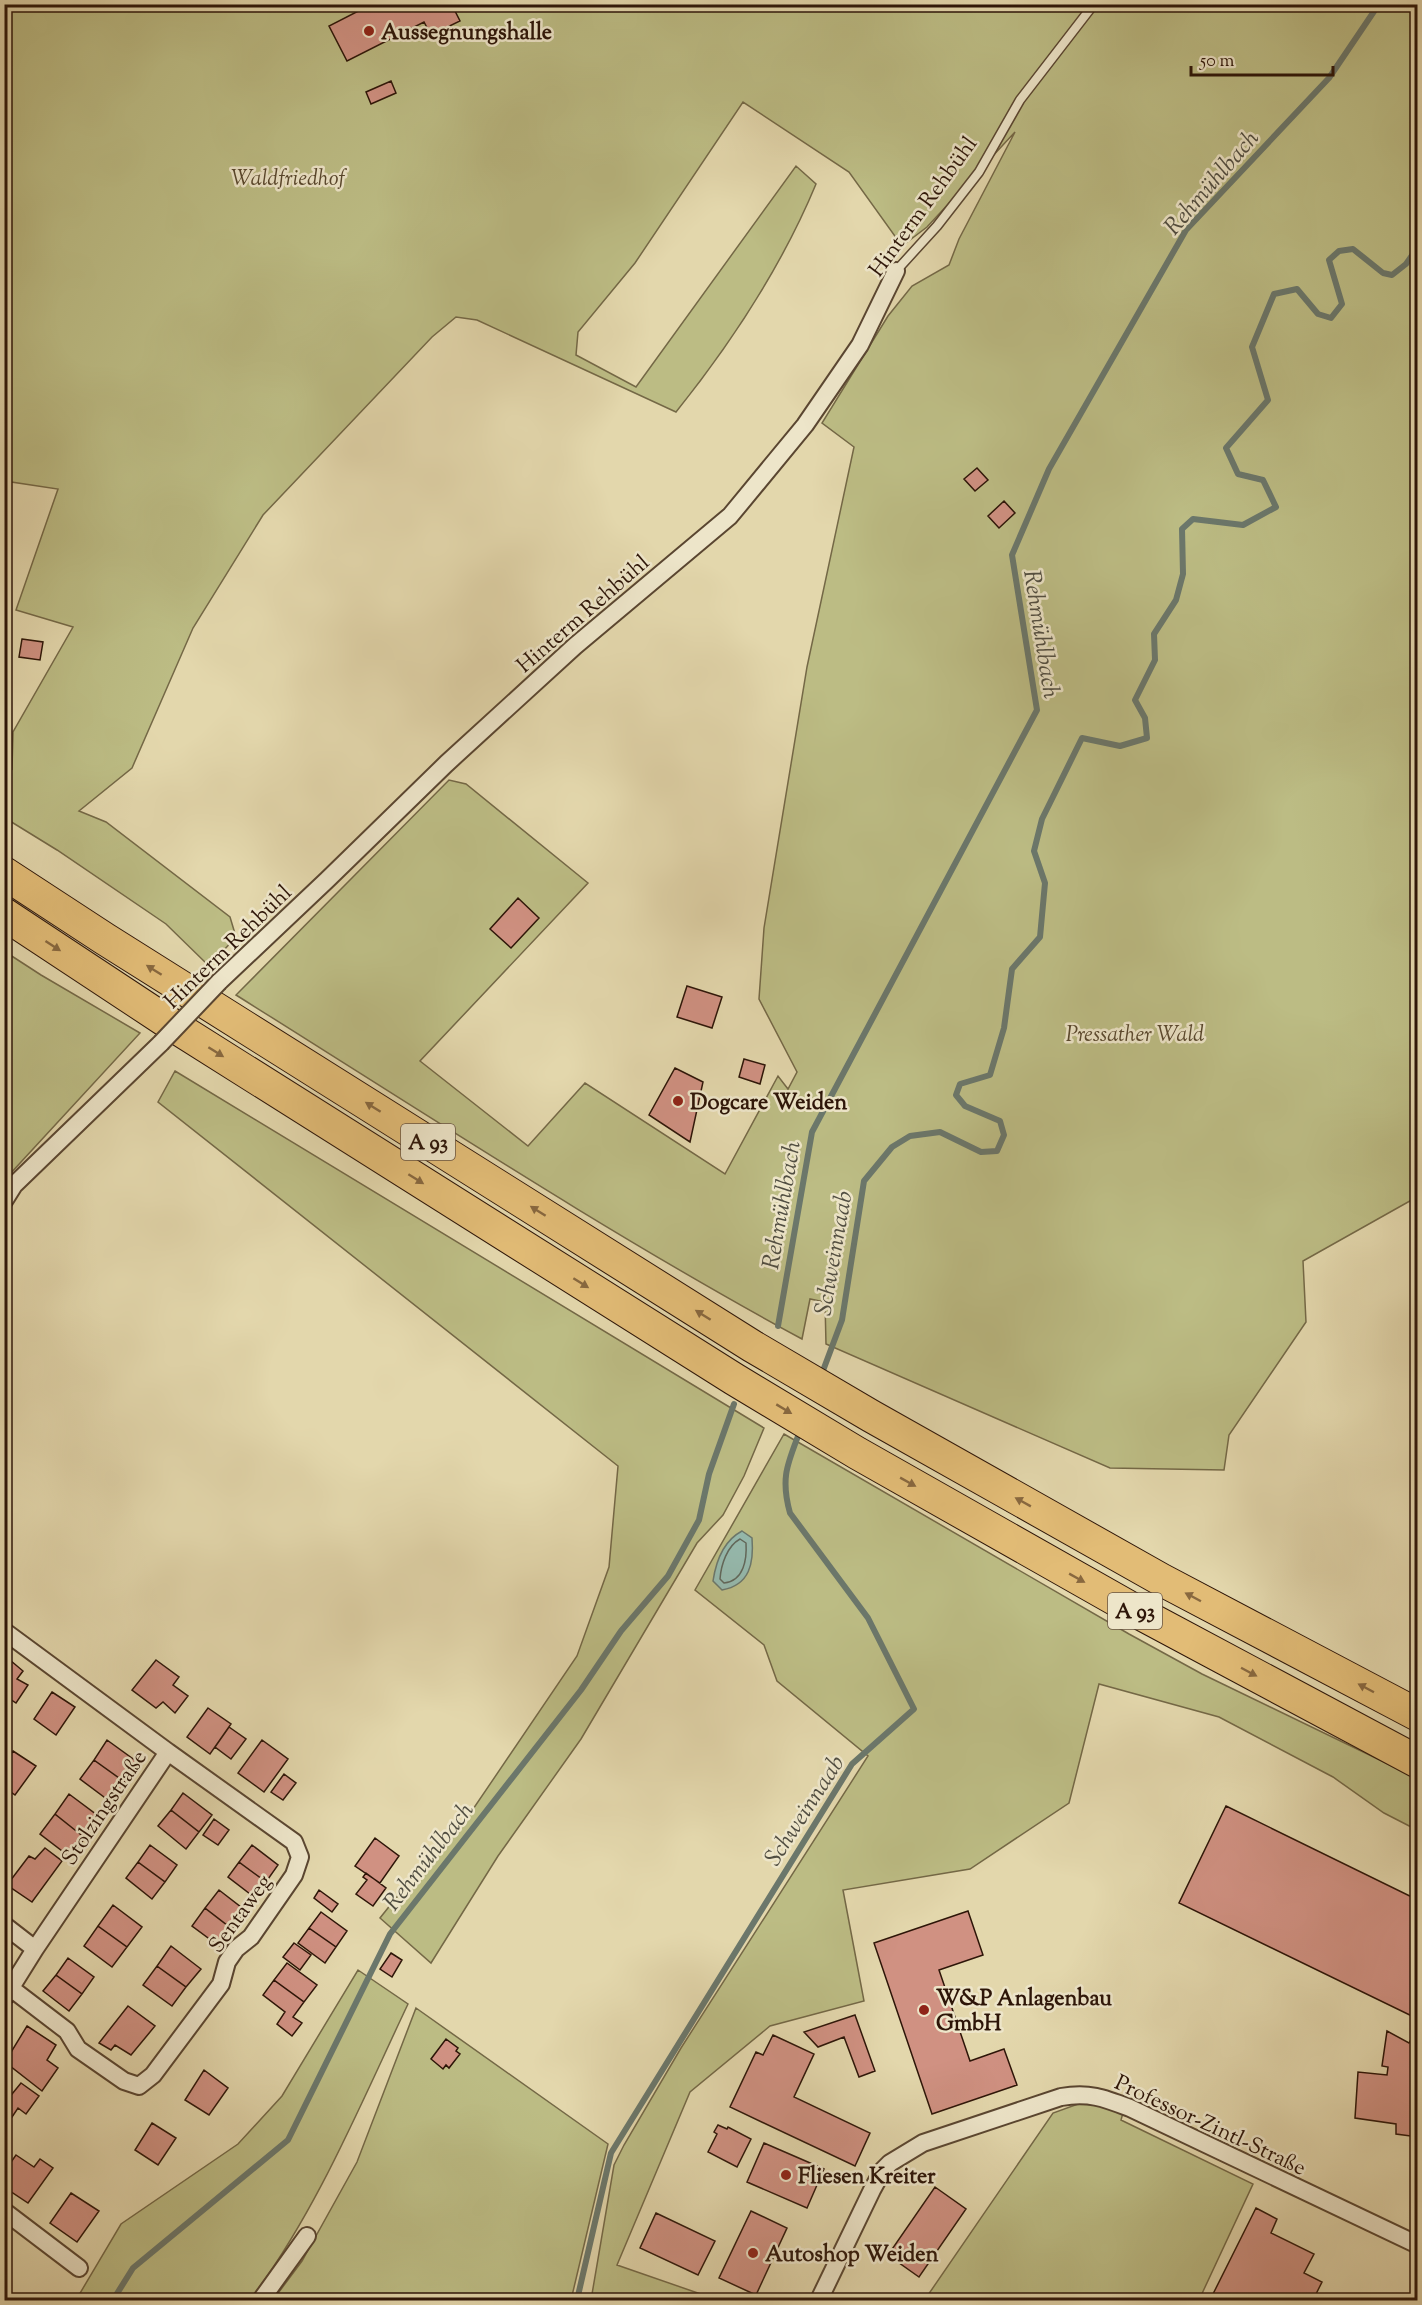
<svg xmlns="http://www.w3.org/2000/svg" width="1422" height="2305" viewBox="0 0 1422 2305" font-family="'Sorts Mill Goudy',serif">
<rect width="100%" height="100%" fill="#e3d7ac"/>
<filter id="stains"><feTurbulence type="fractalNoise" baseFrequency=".00333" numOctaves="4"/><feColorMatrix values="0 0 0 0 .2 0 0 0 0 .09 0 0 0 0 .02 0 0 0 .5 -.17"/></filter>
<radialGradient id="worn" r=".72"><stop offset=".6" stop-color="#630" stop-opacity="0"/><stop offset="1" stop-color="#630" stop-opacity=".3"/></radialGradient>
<path fill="#bcbc84" stroke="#746846" stroke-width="1.5" d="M 5,5 L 1417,5 L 1417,1197 L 1303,1261 L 1306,1322 L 1229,1435 L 1224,1470 L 1110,1468 L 826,1344 L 825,1302 L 810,1299 L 802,1339 C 608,1234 423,1112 236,995 L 449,780 L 466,784 L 588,883 L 420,1061 L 528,1146 L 585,1083 L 725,1174 L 778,1076 L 788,1089 L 797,1072 L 759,999 L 764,928 L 807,667 L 854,447 L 822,423 L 888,316 L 912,286 L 949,265 L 959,239 L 1015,132 L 927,227 L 902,246 L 849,172 L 743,102 L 635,263 L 578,332 L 576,355 L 636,387 L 796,166 L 816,184 C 782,266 732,342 676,412 L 477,320 L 456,317 L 432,337 L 263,515 L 193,628 L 132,768 L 79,811 L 106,822 L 230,917 L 236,937 L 209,966 L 166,924 L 57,850 L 5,818 L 5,765 L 12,769 L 13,732 L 73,627 L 16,610 L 58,489 L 5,481 Z
M 4,951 L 41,975 L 140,1033 L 9,1175 L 4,1172 Z
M 175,1071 L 764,1428 L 744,1476 L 723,1515 L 697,1543 L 581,1739 L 498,1856 L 431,1963 L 380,1918 L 408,1883 L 467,1818 L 577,1656 L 609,1567 L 618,1466 L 158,1102 Z
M 784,1434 L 1129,1634 L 1202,1674 L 1417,1778 L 1417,1830 L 1384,1813 L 1333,1777 L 1219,1717 L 1099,1684 L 1069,1803 L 970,1869 L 843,1890 L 864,2001 L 770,2026 L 690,2092 L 617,2265 L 718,2300 L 591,2300 L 614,2165 L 624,2145 L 681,2048 L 868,1756 L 777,1681 L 764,1645 L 695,1590 Z
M 358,1970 L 408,2004 C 361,2103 316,2213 250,2300 L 76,2300 L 121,2224 L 238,2144 L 282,2096 Z
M 416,2008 L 608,2144 L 571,2300 L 273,2300 L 302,2261 L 357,2162 Z
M 1078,2104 L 1101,2105 L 1123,2113 L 1121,2120 L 1253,2184 L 1199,2300 L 937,2300 L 928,2295 L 1053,2113 Z"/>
<path fill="#95b9ad" stroke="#6b776b" stroke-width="1.5" d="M 742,1531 L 752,1538 C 754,1563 750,1585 722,1590 L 713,1581 C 716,1561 723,1541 742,1531 Z"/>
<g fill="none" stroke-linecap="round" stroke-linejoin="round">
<path stroke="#61675a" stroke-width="1.5" d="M 740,1539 L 746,1543 C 747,1559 744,1581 724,1583 L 720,1579 C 721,1565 727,1546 740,1539 Z"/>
<path stroke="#6b776b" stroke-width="6" d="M 778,1326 L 812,1132 L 1037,710 L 1012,555 L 1049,469 L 1186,230 L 1329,78 L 1379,4
M 821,1376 L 842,1320 L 864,1181 L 892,1147 L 910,1136 L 940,1132 L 981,1152 L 997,1151 L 1004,1135 L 1000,1121 L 965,1106 L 956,1095 L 960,1084 L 990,1075 L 1004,1028 L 1012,969 L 1040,937 L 1045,883 L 1034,851 L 1042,819 L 1082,738 L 1120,746 L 1147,738 L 1145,718 L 1135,700 L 1155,660 L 1154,634 L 1176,600 L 1183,574 L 1182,529 L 1193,519 L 1243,525 L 1276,507 L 1263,480 L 1238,474 L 1226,448 L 1268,400 L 1252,347 L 1274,294 L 1297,289 L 1318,314 L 1331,318 L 1342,304 L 1329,260 L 1339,251 L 1353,249 L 1383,273 L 1392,275 L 1406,264 L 1418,247
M 113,2300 L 133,2268 L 288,2140 L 390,1934 L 581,1690 L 621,1631 L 668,1576 L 699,1520 L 709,1474 L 734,1404
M 577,2300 L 611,2153 L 852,1764 L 914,1709 L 868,1618 L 790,1513 C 780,1477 788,1463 800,1431"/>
</g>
<path fill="#d09182" stroke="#2d1508" stroke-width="1.5" d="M 372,4 L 458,4 L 453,7 L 460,21 L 431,35 L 424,22 L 347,61 L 329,26 Z
M 391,81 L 396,93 L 371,104 L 366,92 Z
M 977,468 L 988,480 L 975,491 L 964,479 Z
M 1004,501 L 1015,513 L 999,528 L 988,516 Z
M 22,639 L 43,642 L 40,660 L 19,657 Z
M 518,898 L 539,918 L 511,948 L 490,929 Z
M 687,986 L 722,997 L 712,1028 L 677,1017 Z
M 744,1059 L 765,1065 L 760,1084 L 739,1077 Z
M 675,1068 L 703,1082 L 690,1142 L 649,1115 Z
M 4,1655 L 23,1671 L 17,1679 L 28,1685 L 16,1703 L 4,1695 Z
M 156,1660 L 179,1677 L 173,1685 L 188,1696 L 175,1713 L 163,1702 L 156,1708 L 132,1690 Z
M 52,1692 L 75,1707 L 56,1735 L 34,1719 Z
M 208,1708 L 231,1724 L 210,1754 L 187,1737 Z
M 229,1727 L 246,1739 L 231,1759 L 215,1747 Z
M 107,1740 L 140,1764 L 126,1783 L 94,1760 Z
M 262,1740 L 288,1759 L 264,1792 L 238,1773 Z
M 13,1751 L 36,1766 L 15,1795 L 4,1787 L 4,1764 Z
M 94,1760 L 126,1783 L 112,1803 L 80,1779 Z
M 284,1774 L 296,1783 L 283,1800 L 271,1792 Z
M 183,1793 L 212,1815 L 199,1832 L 171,1810 Z
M 69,1794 L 101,1818 L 85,1838 L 55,1814 Z
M 1226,1806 L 1418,1900 L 1418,2019 L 1179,1903 Z
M 171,1810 L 199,1832 L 186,1849 L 158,1826 Z
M 55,1814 L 85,1838 L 70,1857 L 40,1834 Z
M 214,1819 L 229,1830 L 218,1845 L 203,1835 Z
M 375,1838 L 399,1856 L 380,1883 L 355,1866 Z
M 150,1845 L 177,1865 L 165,1882 L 138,1862 Z
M 252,1845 L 278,1865 L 266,1882 L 239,1862 Z
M 45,1848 L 62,1861 L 32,1902 L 7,1885 L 29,1856 L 35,1859 Z
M 138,1862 L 165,1882 L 152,1899 L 126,1878 Z
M 239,1862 L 266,1882 L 254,1897 L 228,1877 Z
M 366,1873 L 386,1888 L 373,1906 L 356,1894 L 367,1880 L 363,1877 Z
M 219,1890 L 246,1911 L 232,1929 L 205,1908 Z
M 319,1890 L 338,1904 L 332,1912 L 314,1898 Z
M 113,1905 L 142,1927 L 127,1947 L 98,1926 Z
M 205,1908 L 232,1929 L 219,1946 L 192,1926 Z
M 968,1911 L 983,1955 L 939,1970 L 970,2061 L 1004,2049 L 1017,2085 L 932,2114 L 874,1943 Z
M 321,1912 L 347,1931 L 336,1947 L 309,1928 Z
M 98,1926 L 127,1947 L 112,1967 L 84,1946 Z
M 309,1928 L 336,1947 L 325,1963 L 298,1943 Z
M 294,1943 L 311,1955 L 300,1970 L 283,1957 Z
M 171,1946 L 201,1969 L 186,1987 L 157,1966 Z
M 391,1953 L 402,1960 L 392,1977 L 380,1969 Z
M 68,1958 L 94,1977 L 82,1994 L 56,1975 Z
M 287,1963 L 317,1985 L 304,2002 L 274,1980 Z
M 157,1966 L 186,1987 L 172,2006 L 143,1985 Z
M 56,1975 L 82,1994 L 69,2011 L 43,1991 Z
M 274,1980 L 304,2002 L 293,2017 L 302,2023 L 292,2036 L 277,2024 L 285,2012 L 263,1995 Z
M 128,2006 L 155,2026 L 131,2055 L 115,2045 L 111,2050 L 99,2043 Z
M 855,2015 L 875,2071 L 859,2077 L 844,2037 L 818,2047 L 804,2032 Z
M 27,2026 L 56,2045 L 47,2060 L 58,2068 L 42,2091 L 5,2062 Z
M 1418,2027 L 1418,2137 L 1396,2134 L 1396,2124 L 1355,2118 L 1358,2072 L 1387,2075 L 1388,2067 L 1382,2066 L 1387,2031 L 1409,2043 Z
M 773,2035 L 814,2054 L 794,2097 L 870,2133 L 855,2166 L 730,2107 L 756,2052 L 763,2055 Z
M 446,2039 L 458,2048 L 456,2051 L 460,2054 L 449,2068 L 446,2065 L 443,2069 L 431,2059 Z
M 204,2070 L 228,2088 L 209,2115 L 185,2100 Z
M 21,2083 L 39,2096 L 26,2114 L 18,2108 L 4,2129 L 4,2090 L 12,2094 Z
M 152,2123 L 176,2138 L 158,2165 L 135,2150 Z
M 718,2125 L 727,2129 L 728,2127 L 751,2139 L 737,2167 L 708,2152 L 717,2134 L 714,2132 Z
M 764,2143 L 824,2169 L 807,2208 L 747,2182 Z
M 16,2155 L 34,2167 L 40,2159 L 53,2168 L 28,2203 L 4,2187 L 4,2172 Z
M 935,2187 L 966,2209 L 919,2277 L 888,2255 Z
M 71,2193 L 99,2211 L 77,2242 L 50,2223 Z
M 1256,2208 L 1277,2219 L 1271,2233 L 1314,2254 L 1304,2273 L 1322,2282 L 1313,2300 L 1210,2300 Z
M 751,2211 L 787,2228 L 756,2295 L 719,2278 Z
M 656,2213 L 715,2241 L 698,2275 L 640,2248 Z"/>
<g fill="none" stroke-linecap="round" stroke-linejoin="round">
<g stroke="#5a4631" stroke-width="11">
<path id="lane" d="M 896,271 L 937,226 L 979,172 L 1020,100 L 1094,4"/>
</g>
<g stroke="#5a4631" stroke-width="20">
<path id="street" d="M 219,982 L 327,880 L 446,764 L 575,646 L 730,516 L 805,425 L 860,345 L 896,271
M 4,1201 L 14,1185 L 161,1043
M 4,1631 L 168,1752 L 35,1949 L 5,1997
M 4,1925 L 35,1949
M 12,1989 L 67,2031 L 78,2049 L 124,2081 L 139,2086 L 153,2075 L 221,1984 L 227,1962 L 236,1949 L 251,1937 L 294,1875 L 300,1857 L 294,1842 L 168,1752
M 4,2211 L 79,2268
M 261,2300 L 307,2236
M 819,2300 L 872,2190 L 883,2170 L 890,2163 L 923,2143 L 1061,2097 C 1089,2092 1104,2098 1130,2108 L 1418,2245"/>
</g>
<g stroke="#2d1508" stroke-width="34">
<path id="highway" d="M 4,873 L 105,939 L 752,1346 L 871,1416 L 1162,1580 L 1418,1715
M 4,914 L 166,1021 L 734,1379 L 857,1453 L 1143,1615 L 1418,1762"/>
</g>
<use href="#lane" stroke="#ede5c9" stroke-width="8"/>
<use href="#street" stroke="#ede5c9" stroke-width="16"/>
<use href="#highway" stroke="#e2bc76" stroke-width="32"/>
<g stroke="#5a4631" stroke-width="20" stroke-linecap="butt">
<path id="street-bridge" d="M 161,1043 L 219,982"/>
</g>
<use href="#street-bridge" stroke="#ede5c9" stroke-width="16"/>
</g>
<defs><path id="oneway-solid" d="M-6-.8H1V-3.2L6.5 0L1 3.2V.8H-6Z" transform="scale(1.5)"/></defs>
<g fill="#88683f">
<use href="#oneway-solid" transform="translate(53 946) rotate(33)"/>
<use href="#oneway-solid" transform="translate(154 970) rotate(-148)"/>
<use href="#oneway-solid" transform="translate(216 1052) rotate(32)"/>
<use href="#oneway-solid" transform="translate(373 1107) rotate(-148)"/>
<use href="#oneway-solid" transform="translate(416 1179) rotate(32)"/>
<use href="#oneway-solid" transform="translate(538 1211) rotate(-148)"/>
<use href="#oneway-solid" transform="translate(581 1283) rotate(32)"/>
<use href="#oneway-solid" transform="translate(703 1315) rotate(-148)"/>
<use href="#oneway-solid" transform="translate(784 1409) rotate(31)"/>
<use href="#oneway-solid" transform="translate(908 1482) rotate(29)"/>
<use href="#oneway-solid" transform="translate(1023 1502) rotate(-151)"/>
<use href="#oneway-solid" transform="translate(1077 1578) rotate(29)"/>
<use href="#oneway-solid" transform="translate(1193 1597) rotate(-152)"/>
<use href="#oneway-solid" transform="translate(1249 1672) rotate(28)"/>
<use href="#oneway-solid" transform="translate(1366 1688) rotate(-152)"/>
</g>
<g fill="#8f2418" stroke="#ede5c9" stroke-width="2">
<circle cx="369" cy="31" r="6"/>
<circle cx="678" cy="1101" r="6"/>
<circle cx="924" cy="2010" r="6"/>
<circle cx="786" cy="2175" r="6"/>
<circle cx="753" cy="2253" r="6"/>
</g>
<g text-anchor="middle" stroke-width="5" stroke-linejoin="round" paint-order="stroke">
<g fill="#ede5c9" stroke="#675342" stroke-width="1.5">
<rect x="401" y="1124" width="54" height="36" rx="4.5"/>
<rect x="1108" y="1593" width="54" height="36" rx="4.5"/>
</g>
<g font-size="21" font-weight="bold" fill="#2d1508">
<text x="428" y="1149">A 93</text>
<text x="1135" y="1618">A 93</text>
</g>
<g font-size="22" font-weight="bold" fill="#2d1508" stroke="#ede5c9" text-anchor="start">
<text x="381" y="39">Aussegnungshalle</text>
<text x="690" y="1109">Dogcare Weiden</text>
<text x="936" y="2005">W&amp;P Anlagenbau<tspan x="936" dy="25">GmbH</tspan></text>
<text x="798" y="2183">Fliesen Kreiter</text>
<text x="765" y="2261">Autoshop Weiden</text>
</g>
<g font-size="22" font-style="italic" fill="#58472d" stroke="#ede5c9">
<text x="288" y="185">Waldfriedhof</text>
<text x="1135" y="1041">Pressather Wald</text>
</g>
<g font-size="22" fill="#2d1508" stroke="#ede5c9">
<text transform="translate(922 206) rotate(-54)" y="8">Hinterm Rehbühl</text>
<text transform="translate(582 613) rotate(-41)" y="8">Hinterm Rehbühl</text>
<text transform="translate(227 946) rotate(-44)" y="8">Hinterm Rehbühl</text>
<text transform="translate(103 1807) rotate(-56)" y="8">Stolzingstraße</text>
<text transform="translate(239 1913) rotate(-54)" y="8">Sentaweg</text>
<text transform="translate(1211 2124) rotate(25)" y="8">Professor-Zintl-Straße</text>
</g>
<g font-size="24" font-style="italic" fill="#514e42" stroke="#ede5c9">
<text transform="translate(1211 182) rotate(-49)" y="8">Rehmühlbach</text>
<text transform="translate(1042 634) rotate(81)" y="8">Rehmühlbach</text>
<text transform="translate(781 1205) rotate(-80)" y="8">Rehmühlbach</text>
<text transform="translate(833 1253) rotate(-80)" y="8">Schweinnaab</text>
<text transform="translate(804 1810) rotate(-57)" y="8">Schweinnaab</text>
<text transform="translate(428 1856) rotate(-52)" y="8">Rehmühlbach</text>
</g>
</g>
<rect width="1422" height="2305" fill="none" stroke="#e3d7ac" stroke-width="24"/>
<rect x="6" y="6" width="1410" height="2293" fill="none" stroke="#2d1508" stroke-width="3"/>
<rect x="12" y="12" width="1398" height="2281" fill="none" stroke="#2d1508" stroke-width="1.5"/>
<path d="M1191 66v9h142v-9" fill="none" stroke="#2d1508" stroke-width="3"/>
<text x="1200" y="66" font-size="18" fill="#2d1508" stroke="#ede5c9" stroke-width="4.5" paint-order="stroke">50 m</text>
<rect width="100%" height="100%" filter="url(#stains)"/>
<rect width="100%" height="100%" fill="url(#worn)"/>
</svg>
